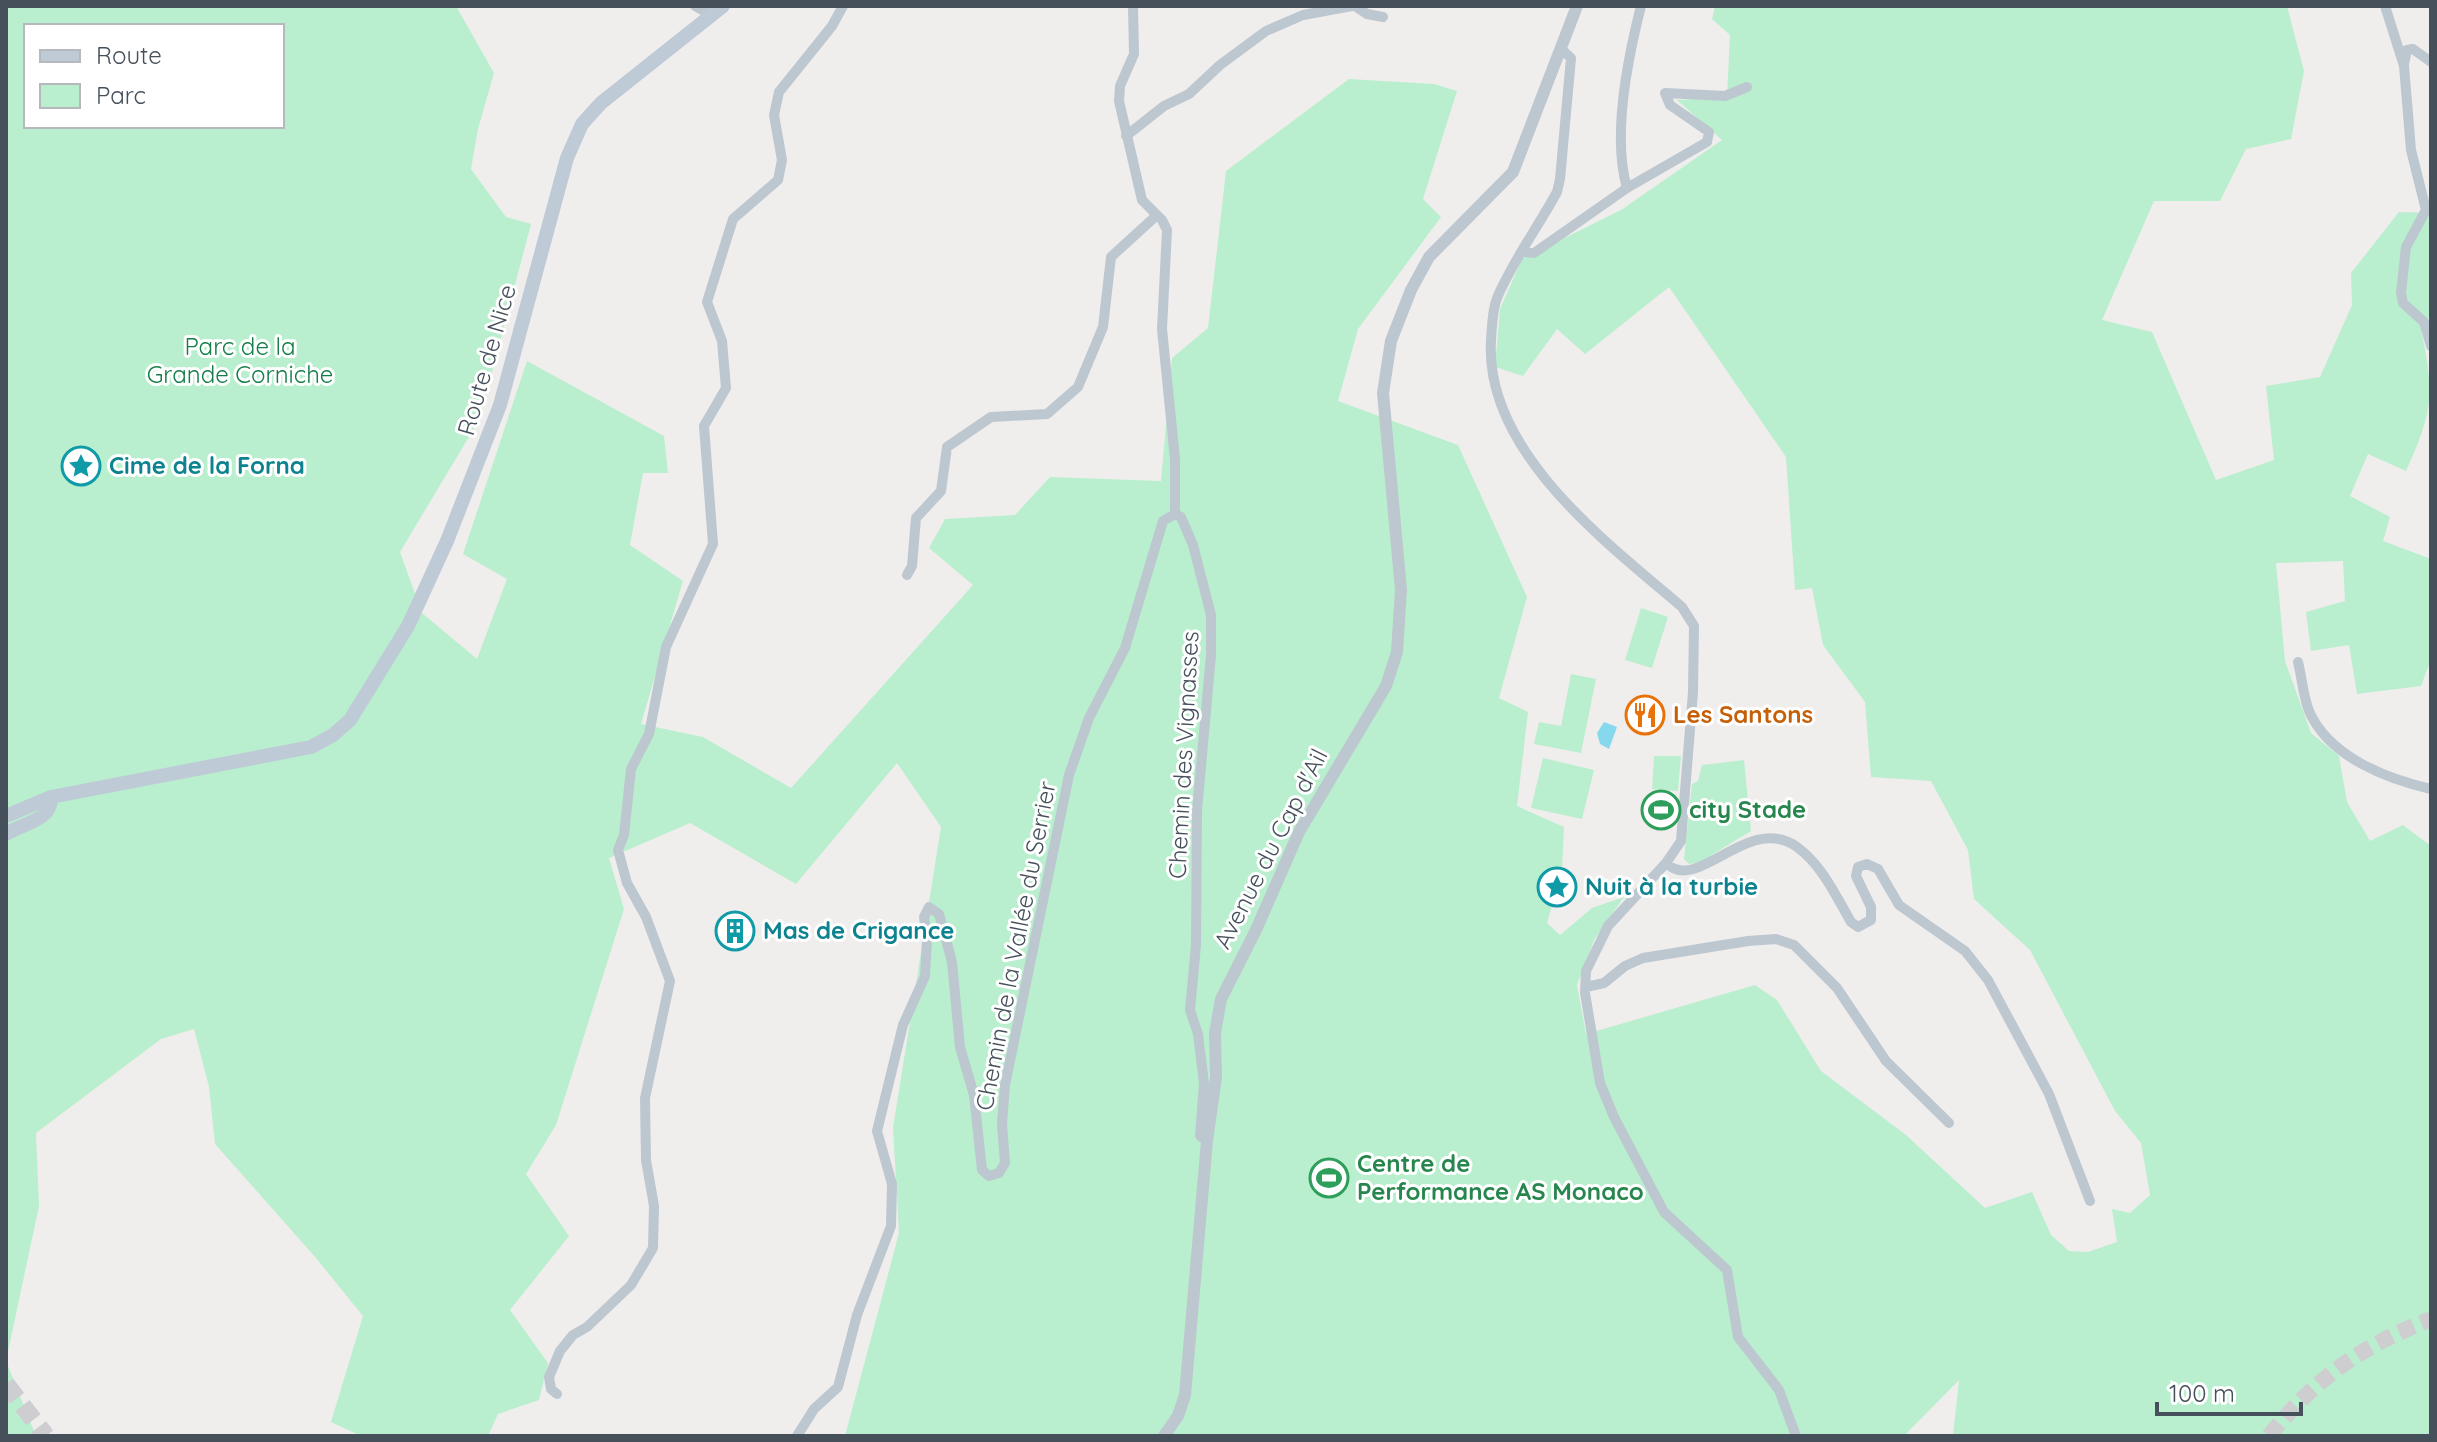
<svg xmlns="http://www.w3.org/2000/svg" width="2437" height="1442" viewBox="0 0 2437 1442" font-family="Quicksand,sans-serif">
<rect width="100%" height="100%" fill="#f0eded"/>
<path fill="#b9efce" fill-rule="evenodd" d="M 6,6 L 456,6 L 494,73 L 478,129 L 471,169 L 506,217 L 531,224 L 481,414 L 477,415 L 473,430 L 400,552 L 422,613 L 477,659 L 507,579 L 463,554 L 527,361 L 664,436 L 668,473 L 643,473 L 630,545 L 683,581 L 641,724 L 703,737 L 791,788 L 973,585 L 929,548 L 945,519 L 1015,515 L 1050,477 L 1161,481 L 1172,358 L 1208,328 L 1226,171 L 1349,79 L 1434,84 L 1457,91 L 1423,199 L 1441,217 L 1358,329 L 1338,401 L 1458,445 L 1527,597 L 1499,698 L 1528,712 L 1517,806 L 1564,827 L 1562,870 L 1547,923 L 1560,935 L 1592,908 L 1624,897 L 1594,940 L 1577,985 L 1586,1034 L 1755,985 L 1777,1000 L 1821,1071 L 1906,1135 L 1985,1208 L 2032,1192 L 2051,1235 L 2069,1251 L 2088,1252 L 2117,1242 L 2112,1209 L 2130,1213 L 2150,1195 L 2141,1143 L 2115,1111 L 2030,950 L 1974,899 L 1968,850 L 1931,781 L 1871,777 L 1865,702 L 1823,645 L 1812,588 L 1795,590 L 1786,457 L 1669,287 L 1585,354 L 1557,329 L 1523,376 L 1495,367 L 1500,309 L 1522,259 L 1621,210 L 1722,140 L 1677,100 L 1727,97 L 1730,35 L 1712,19 L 1715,6 L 2287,6 L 2304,71 L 2291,139 L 2246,149 L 2220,201 L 2154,201 L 2102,320 L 2152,332 L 2216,480 L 2274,460 L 2266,386 L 2320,377 L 2352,305 L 2351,273 L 2399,212 L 2431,213 L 2431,317 L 2420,324 C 2434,391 2435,408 2406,471 L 2368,454 L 2350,496 L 2390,517 L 2383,541 L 2431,559 L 2431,659 L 2421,686 L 2357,694 L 2349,645 L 2311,651 L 2306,612 L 2345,601 L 2343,561 L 2276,563 L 2285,661 L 2311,733 L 2339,756 L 2347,802 L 2370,841 L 2403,825 L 2431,846 L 2431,1436 L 1953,1436 L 1959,1380 L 1904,1436 L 845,1436 L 899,1233 L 893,1128 L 941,827 L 897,763 L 796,884 L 690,823 L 609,858 L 624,909 L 556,1125 L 526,1174 L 569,1236 L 510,1310 L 548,1363 L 539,1400 L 498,1414 L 488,1436 L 361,1436 L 331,1422 L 363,1316 L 316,1258 L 215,1144 L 209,1087 L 194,1029 L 161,1039 L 36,1133 L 39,1206 L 6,1361 L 36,1436 L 6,1436 ZM 26,26 L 282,26 L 282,126 L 26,126 Z
M 1641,608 L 1668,617 L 1652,668 L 1625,660 Z
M 1571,674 L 1596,679 L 1581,753 L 1534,744 L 1539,722 L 1561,726 Z
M 1654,756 L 1681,756 L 1678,791 L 1652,789 Z
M 1543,758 L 1594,770 L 1582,819 L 1531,808 Z
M 1744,760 L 1751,831 L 1700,862 L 1689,864 L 1684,859 L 1692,784 L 1698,781 L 1702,765 Z
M 1653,792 L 1671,794 L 1669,827 L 1651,826 Z"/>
<path fill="#86d8ed" d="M 1604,722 L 1617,727 L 1609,749 L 1600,744 L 1597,733 Z"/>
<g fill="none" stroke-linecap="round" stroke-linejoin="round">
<path stroke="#ceced0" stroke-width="16" stroke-dasharray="16 8" stroke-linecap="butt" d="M 2269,1436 C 2317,1377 2360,1347 2431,1319"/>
<path stroke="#ceced0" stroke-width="18" stroke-dasharray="18 9" stroke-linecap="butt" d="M 6,1384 L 46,1436"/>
<path stroke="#bdc7d0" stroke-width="10" d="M 695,6 L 711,15
M 1133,6 L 1134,54 L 1120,86 L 1119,101 L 1142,200 L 1162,220 L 1167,230 L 1162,329 L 1175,459 L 1175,514 L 1181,517 L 1193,545 L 1211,615 L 1211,655 L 1197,811 L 1196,945 L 1190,1010 L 1198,1034 L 1204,1083 L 1200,1136 L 1207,1141
M 1355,6 L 1367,14 L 1383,17
M 2385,6 L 2404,66 L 2411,150 L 2426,210 L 2406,247 L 2401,293 L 2403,303 L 2424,322 L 2431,346
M 1561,49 L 1571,58 L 1560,179 L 1557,192 C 1538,227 1512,262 1497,298 C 1492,311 1492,327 1491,340 C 1484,451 1606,542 1682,607 L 1694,626 L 1693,692 L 1681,841 L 1666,863 L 1608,926 L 1586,971 L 1585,993 L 1600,1083 L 1614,1117 L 1664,1212 L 1727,1270 L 1738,1337 L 1779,1390 L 1796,1436
M 2404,64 L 2407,50 L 2413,49 L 2431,62
M 1126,136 L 1164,106 L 1189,94 L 1220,65 L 1266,31 L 1303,15 L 1352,6
M 1627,188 C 1612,137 1628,57 1641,6
M 1523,252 L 1534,253 L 1627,188 L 1707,142 L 1709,132 L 1670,105 L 1665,93 L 1725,96 L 1747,87
M 907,575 L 912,566 L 916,518 L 941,491 L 947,447 L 991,417 L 1047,414 L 1078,387 L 1103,327 L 1111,257 L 1157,215
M 2298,662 C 2302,678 2303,696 2309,711 C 2329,757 2387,779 2431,789
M 1666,863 C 1698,895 1748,812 1797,847 C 1822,865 1836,896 1851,922 L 1858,927 L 1871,920 L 1871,907 L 1856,876 L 1858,867 L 1867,864 L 1878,869 L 1899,905 L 1965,951 L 1988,980 L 2049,1094 L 2090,1201
M 1586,987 L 1604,983 L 1625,966 L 1643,958 L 1748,941 L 1776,939 L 1794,945 L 1837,988 L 1886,1061 L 1949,1123
M 557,1394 L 551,1389 L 549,1377 L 560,1351 L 573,1335 L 587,1327 L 631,1285 L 653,1248 L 654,1206 L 646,1160 L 645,1098 L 670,981 L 646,917 L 627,883 L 618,850 L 624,835 L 631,769 L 649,734 L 666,647 L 713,544 L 704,426 L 726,388 L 722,341 L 707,302 L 733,219 L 778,180 L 782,160 L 774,115 L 779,92 L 832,26 L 843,6
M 797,1436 L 814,1409 L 838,1387 L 857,1315 L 891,1226 L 892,1184 L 877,1131 L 903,1025 L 925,976 L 927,940 L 924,917 L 929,907 L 939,914 L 952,962 L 960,1047 L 974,1095 L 982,1170 L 989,1176 L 999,1173 L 1005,1163 L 1002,1124 L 1005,1085 L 1069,775 L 1089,718 L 1125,648 L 1163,521 L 1175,514"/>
<path stroke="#bdc7d0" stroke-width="12" d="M 1164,1436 L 1178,1416 L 1185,1395 L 1207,1141 L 1216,1077 L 1215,1033 L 1221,999 L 1256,930 L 1299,832 L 1386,686 L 1397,652 L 1401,590 L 1383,393 L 1391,341 L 1411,290 L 1429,257 L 1513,172 L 1577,6"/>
<path stroke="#bfcad7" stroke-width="14" d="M 6,816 L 51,797 L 311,747 L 333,735 L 350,720 L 408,626 L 447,541 L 500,405 L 567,158 L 582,124 L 601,103 L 723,6
M 6,834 C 23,823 52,821 51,797"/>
</g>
<defs>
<g id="sight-ring" transform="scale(2)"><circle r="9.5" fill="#fff" stroke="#0f9aa8" stroke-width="1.5"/><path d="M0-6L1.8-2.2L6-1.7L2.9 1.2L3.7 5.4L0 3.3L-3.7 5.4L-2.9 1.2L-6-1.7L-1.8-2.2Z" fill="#0f9aa8"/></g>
<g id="restaurant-ring" transform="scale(2)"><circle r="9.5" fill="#fff" stroke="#e8710a" stroke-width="1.5"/><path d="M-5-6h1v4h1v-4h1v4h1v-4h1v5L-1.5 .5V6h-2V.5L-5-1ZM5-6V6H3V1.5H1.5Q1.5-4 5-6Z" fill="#e8710a"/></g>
<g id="stadium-ring" transform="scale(2)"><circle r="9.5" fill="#fff" stroke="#2e9e5b" stroke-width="1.5"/><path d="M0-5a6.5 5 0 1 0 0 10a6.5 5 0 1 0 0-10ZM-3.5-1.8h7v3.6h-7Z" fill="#2e9e5b"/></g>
<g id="building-ring" transform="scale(2)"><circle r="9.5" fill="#fff" stroke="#0f9aa8" stroke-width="1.5"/><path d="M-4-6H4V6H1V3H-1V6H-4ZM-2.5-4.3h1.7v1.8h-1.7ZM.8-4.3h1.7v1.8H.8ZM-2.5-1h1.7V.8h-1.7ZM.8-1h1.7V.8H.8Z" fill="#0f9aa8"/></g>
</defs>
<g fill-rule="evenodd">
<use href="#sight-ring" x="81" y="466"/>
<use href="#restaurant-ring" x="1645" y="715"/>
<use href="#stadium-ring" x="1661" y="810"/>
<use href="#sight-ring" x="1557" y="887"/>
<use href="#building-ring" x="735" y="931"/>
<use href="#stadium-ring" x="1329" y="1178"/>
</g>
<g text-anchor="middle" stroke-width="6" stroke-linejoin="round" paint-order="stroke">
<g font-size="24" fill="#157d48" stroke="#fff">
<text x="240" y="355">Parc de la<tspan x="240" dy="28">Grande Corniche</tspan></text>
</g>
<g font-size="24" fill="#45505b" stroke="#fff">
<text transform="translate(487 360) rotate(-74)" y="8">Route de Nice</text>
<text transform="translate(1184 755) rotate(-87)" y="8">Chemin des Vignasses</text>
<text transform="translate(1271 849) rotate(-63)" y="8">Avenue du Cap d'Ail</text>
<text transform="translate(1016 946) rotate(-79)" y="8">Chemin de la Vallée du Serrier</text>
</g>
<g font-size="24" font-weight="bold" fill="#0d838f" stroke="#fff" text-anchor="start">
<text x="109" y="474">Cime de la Forna</text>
<text x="1585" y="895">Nuit à la turbie</text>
<text x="763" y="939">Mas de Crigance</text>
</g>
<g font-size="24" font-weight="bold" fill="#c56008" stroke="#fff" text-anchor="start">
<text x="1673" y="723">Les Santons</text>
</g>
<g font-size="24" font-weight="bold" fill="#27864d" stroke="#fff" text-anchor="start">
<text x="1689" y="818">city Stade</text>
<text x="1357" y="1172">Centre de<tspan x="1357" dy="28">Performance AS Monaco</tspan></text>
</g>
</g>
<rect width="2437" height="1442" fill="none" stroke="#45505b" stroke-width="16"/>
<rect x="24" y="24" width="260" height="104" fill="#ffffff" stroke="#b5b9bd" stroke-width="2"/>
<rect x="40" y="50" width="40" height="12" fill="#bfcad7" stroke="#b5b9bd" stroke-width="2"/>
<text x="96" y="64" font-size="24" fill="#45505b">Route</text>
<rect x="40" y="84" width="40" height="24" fill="#b9efce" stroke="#b5b9bd" stroke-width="2"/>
<text x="96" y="104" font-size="24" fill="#45505b">Parc</text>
<path d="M2157 1402v12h144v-12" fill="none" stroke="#45505b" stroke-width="4"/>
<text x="2169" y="1402" font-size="24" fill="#45505b" stroke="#ffffff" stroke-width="6" paint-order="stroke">100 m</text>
</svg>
